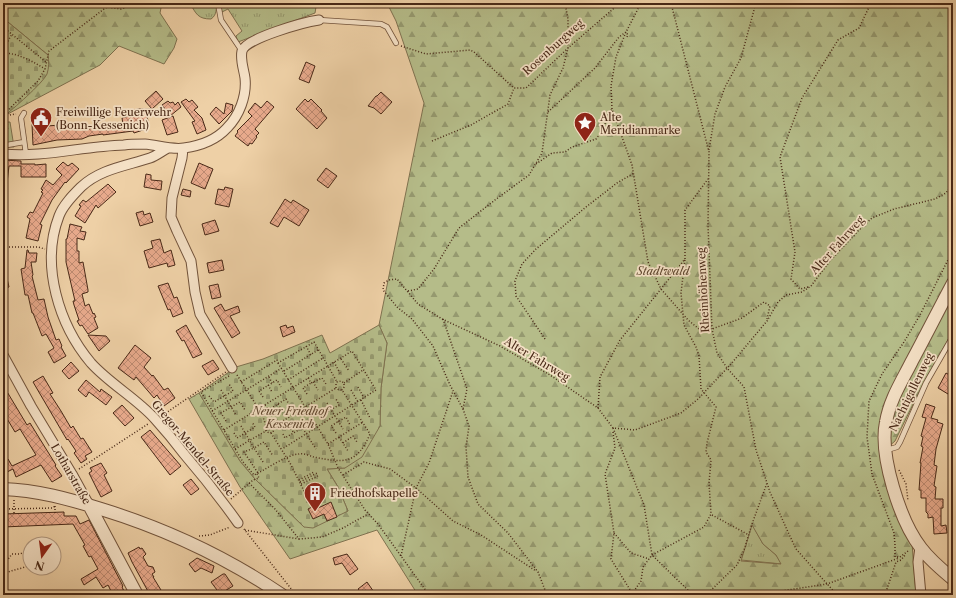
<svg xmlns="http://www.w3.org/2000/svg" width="956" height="598" viewBox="0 0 956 598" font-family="'Libre Caslon Text',serif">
<defs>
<pattern id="grass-tufts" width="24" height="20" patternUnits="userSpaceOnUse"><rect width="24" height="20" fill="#b5bc89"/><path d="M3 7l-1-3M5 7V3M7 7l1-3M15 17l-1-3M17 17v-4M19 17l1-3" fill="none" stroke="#95996f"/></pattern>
<pattern id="forest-firs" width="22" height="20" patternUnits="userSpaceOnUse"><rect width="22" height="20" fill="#b5bc89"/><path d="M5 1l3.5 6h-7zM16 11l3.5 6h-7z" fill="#95996f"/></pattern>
<pattern id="cemetery-stones" width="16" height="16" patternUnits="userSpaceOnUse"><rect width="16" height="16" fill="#b5bc89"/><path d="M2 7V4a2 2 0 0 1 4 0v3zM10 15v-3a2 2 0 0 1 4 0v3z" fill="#95996f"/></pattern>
<pattern id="building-cross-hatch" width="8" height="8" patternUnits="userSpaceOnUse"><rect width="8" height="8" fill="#e7a98b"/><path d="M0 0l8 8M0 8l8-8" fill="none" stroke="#bd8a71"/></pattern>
</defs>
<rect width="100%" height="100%" fill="#eed0a6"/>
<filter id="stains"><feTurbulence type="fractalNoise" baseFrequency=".005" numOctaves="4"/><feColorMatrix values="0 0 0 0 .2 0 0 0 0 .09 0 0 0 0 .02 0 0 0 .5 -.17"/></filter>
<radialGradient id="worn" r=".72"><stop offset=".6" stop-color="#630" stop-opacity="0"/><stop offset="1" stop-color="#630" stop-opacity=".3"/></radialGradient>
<path fill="url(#grass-tufts)" stroke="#7f7250" d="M 190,3 L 217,3 C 216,9 217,15 211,19 C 198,19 196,14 190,3 Z
M 229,3 L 315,3 L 316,7 L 315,13 L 238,42 L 236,36 L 242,31 L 228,9 L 222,12 L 221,8 Z
M 6,122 L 10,122 L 14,147 L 3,147 L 3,128 L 6,130 L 8,129 Z
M 752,524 L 763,544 L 776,555 L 782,564 L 741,560 Z"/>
<path fill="url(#forest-firs)" stroke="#7f7250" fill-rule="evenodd" d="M 3,3 L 162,3 L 160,13 L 177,39 L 174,48 L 164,64 L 119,46 L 100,65 L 4,116 L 40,83 L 48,55 L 3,18 Z
M 387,3 L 953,3 L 953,331 L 924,382 L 895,441 L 880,454 L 890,494 L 912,543 L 916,595 L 418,595 L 377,530 L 290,559 L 240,487 L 189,399 L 199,393 L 240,461 L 255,479 L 304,527 L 348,511 L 338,487 L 327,469 L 345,468 L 380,426 L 381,388 L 387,343 L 379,325 L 424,103 L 396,21 ZM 752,525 L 763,544 L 776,555 L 781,564 L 741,561 Z"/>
<path fill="url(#cemetery-stones)" stroke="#7f7250" d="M 3,18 L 48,55 C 49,61 49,68 47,74 C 42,84 13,109 3,117 Z
M 379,325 L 387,343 L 381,388 L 380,426 L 362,457 L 345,468 L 327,469 L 338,487 L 348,511 L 313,528 L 304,527 L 255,479 L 240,461 L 199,393 L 236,367 L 263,359 L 322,335 L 330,353 Z"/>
<path fill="url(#building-cross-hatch)" stroke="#492917" d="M 306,62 L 315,66 L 309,83 L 299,79 Z
M 156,91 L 163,99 L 152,109 L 145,101 Z
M 381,92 L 392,102 L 381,114 L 374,108 L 368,106 L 376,96 L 377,96 Z
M 186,99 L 189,102 L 192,100 L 198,107 L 194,110 L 202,118 L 206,130 L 197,134 L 192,122 L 195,121 L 181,102 Z
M 305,99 L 308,102 L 311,99 L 322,110 L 321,111 L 327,118 L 317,129 L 296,109 Z
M 168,101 L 170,103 L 173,102 L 175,105 L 178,102 L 181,107 L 170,116 L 162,105 Z
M 267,101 L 274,107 L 255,129 L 259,133 L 256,136 L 257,137 L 252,144 L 250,143 L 248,146 L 235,136 L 238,132 L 237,131 L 252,116 L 248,112 L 255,103 L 261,108 Z
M 226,103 L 233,105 L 232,111 L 219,124 L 210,114 L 216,107 L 224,114 Z
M 138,109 L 152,109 L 146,114 L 149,124 L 145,125 L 146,129 L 134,133 L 133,131 L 103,135 L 103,134 L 89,136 L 82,139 L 57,140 L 33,145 L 32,124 L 40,123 L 41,123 L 42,125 L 47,126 L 60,125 L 60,127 L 84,124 L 84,126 L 87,126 L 88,129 L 114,126 L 123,124 L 122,118 L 129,116 L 127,112 Z
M 173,116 L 178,132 L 167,135 L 162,120 Z
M 3,160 L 21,161 L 21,164 L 35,164 L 35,165 L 46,164 L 46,177 L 21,177 L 21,166 L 9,166 L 7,183 L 3,182 Z
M 63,162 L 68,166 L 72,163 L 79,169 L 66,183 L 65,182 L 52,200 L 40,224 L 42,225 L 38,241 L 26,238 L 30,219 L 27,217 L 30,212 L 33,213 L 43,193 L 41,192 L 43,190 L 41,189 L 46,180 L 53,185 L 62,175 L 56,169 Z
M 199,163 L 213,169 L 205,189 L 191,183 Z
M 326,168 L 337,176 L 328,188 L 317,180 Z
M 146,174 L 151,175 L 151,180 L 162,181 L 161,190 L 144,187 Z
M 108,184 L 116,192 L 98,208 L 96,205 L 85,223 L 75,216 L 81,206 L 79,205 L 83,200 L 86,202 Z
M 225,187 L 233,189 L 229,207 L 215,204 L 218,189 L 224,190 Z
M 183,189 L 191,191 L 190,197 L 181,195 Z
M 285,199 L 291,203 L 293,200 L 309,210 L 299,226 L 284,217 L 278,227 L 270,223 Z
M 143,211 L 144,215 L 150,213 L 153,222 L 140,226 L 136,213 Z
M 215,220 L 219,231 L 205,235 L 202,224 Z
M 70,224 L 82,227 L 80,231 L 86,232 L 84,240 L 77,238 L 77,251 L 79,251 L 79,263 L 83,262 L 88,290 L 88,292 L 82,294 L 85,306 L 89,304 L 93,314 L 94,313 L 96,317 L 94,318 L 98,328 L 88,334 L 82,325 L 80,326 L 77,321 L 79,320 L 74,305 L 73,301 L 75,301 L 66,262 L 66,239 L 67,239 Z
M 160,239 L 164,253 L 171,250 L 175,265 L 168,267 L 167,263 L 149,268 L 144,251 L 153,248 L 151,241 Z
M 27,250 L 28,250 L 29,253 L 37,253 L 36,262 L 31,262 L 33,275 L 32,276 L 38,300 L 44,299 L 48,317 L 56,340 L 59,339 L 62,346 L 61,347 L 66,356 L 54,363 L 48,352 L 54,348 L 46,334 L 42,336 L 33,313 L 32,313 L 28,295 L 25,295 L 21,269 L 25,268 Z
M 222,260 L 224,270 L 209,273 L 207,263 Z
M 5,270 L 9,287 L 3,289 L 3,271 Z
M 168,283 L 174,298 L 177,297 L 183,313 L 173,317 L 170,309 L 168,310 L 158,286 Z
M 218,284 L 221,297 L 212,299 L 209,286 Z
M 221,304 L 225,311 L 238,306 L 240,312 L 230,316 L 240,333 L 232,338 L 214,308 Z
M 186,325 L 202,354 L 193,358 L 184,340 L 182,341 L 176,331 Z
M 286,325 L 287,328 L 293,326 L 295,332 L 283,337 L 280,327 Z
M 88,335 L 106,336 L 110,341 L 99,351 Z
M 135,345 L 151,358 L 144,367 L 152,376 L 153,375 L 164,390 L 168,388 L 175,398 L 164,406 L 157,395 L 154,398 L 136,377 L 134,380 L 118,368 Z
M 213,360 L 219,369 L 208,375 L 202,366 Z
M 71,362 L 79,371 L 69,379 L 62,371 Z
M 946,373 L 953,377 L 953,388 L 950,389 L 948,394 L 938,388 Z
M 43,376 L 53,393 L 50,394 L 61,411 L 71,428 L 73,426 L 81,439 L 83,438 L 92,452 L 85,456 L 87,459 L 81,463 L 74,453 L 76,451 L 68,439 L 67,440 L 33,382 Z
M 86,380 L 100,392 L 101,389 L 112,397 L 106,405 L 89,392 L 86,397 L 78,390 Z
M 3,385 L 27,425 L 30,423 L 56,465 L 55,466 L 62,476 L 52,482 L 41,465 L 16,477 L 13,469 L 3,474 L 3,461 L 8,459 L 12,466 L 36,455 L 20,429 L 15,432 L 3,412 Z
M 926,404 L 935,407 L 931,418 L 938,420 L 937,422 L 943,424 L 936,449 L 934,465 L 937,466 L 934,486 L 936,487 L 935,499 L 943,499 L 943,508 L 941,508 L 941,526 L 946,525 L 947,533 L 934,534 L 933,517 L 928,518 L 928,514 L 926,512 L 926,498 L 921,498 L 921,490 L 919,490 L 921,463 L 920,463 L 923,447 L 921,446 L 923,437 L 921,436 L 926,418 L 922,417 Z
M 122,405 L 134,418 L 125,426 L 113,413 Z
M 150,430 L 181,466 L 170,475 L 141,437 Z
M 101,463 L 107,473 L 104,475 L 112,491 L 101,497 L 89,473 L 92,471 L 90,468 Z
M 191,479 L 199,489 L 191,495 L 183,485 Z
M 331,502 L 337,517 L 327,521 L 324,514 L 313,519 L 308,509 L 316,505 L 318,508 Z
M 64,512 L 64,516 L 76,516 L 80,524 L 89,520 L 123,586 L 122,587 L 126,595 L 113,595 L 108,585 L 103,588 L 96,577 L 84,585 L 81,579 L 98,569 L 91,556 L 89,557 L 83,546 L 85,545 L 73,524 L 3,527 L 3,514 Z
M 139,547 L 140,549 L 142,548 L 146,554 L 143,557 L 148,566 L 153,567 L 155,572 L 152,574 L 154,577 L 153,577 L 164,595 L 150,595 L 132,562 L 128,553 Z
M 347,554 L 358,569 L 350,575 L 342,563 L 335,565 L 333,558 Z
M 197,558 L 214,566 L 212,573 L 201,568 L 195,572 L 189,564 Z
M 223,574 L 225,574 L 233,586 L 220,594 L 211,582 Z
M 367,582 L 376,595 L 363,595 L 358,589 Z"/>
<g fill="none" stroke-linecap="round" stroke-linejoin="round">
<g stroke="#72533b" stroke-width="6">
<path id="service" d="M 218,3 L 221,20 L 242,51
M 319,20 L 381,24 L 387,27 L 396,43
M 24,113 L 21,118 L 26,154
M 7,145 L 24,142
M 887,450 L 897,447 L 900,442 L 926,383 L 953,336"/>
</g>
<g stroke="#72533b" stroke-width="11">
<path id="minor" d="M 168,148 C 162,151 156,156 150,158 C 126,166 100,169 81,187 C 73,195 63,205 59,216 C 40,265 59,325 91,363 C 110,384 136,398 155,419 C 165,430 175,442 184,454 C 203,476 221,499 238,523
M 183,149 L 182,158 L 172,198 L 171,217 L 177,231 L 191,261 L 195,292 L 200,314 L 232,368
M 3,154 C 43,158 83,146 124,145 C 130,144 138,144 145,144 C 157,145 171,150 184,148 C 199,146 216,140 227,128 C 239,116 247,96 245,78 C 244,70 240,60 242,51 C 246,38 305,22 319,20
M 3,355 L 31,406 L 72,474 L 89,505
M 920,547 L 918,562 L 921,595"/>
</g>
<g stroke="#72533b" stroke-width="14">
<path id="tertiary" d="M 953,283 C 939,309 926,335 912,361 C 902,381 890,399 886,422 C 879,455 900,521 921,548 C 930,560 942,570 953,579
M 3,489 C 37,490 69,499 101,509 C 166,529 226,557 282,595
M 89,505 L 137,595"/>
</g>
<path stroke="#492917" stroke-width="1.5" stroke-dasharray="1 2" stroke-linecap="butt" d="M 641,3 L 626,32 L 616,57 L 611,86 L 612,109 L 632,165 L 648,262 L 661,289 L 688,320 L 699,329 L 712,329 L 742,318 L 764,302 L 770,306 L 767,319
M 671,3 L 709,152 L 708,225 L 712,329 L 717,353 L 727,368 L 744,387 L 756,450 L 770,492 L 788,532 L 796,549 L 837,595
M 3,27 L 46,62
M 3,37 L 8,41 L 12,34
M 401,46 L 426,54 L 470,50 L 474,52 L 514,88 L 526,88 L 568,48 L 620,3
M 3,53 C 18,53 32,61 45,69
M 548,112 L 595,68 L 619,37 L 626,32 L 628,35 L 627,37
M 4,114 L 5,44
M 4,116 L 4,114 L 38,81 L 45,69 L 49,51 L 104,9 L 107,7 L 121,9 L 136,4 L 149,6 L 155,3
M 4,116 L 16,114
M 3,117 L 7,128 L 3,129
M 432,141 L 471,125 L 508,104 L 514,88
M 709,150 L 715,114 L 725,87 L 741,58 L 754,10 L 755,3
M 536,164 L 552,153 L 565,152 L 572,147 L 596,139 L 603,130 L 608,115 L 612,109
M 3,247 L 38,247 L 45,249
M 808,287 L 800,289 L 791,279 L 795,252 L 780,157 L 802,98 L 838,40 L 859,28 L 871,3
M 408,291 L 418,289 L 434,269 L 459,228 L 495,200 L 529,175 L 542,153 L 550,95 L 563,68 L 568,48 L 568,19 L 565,3
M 443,319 L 467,389 L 463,409
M 545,339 L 516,296 L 515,281 L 522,264 L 536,249 L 586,207 L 617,183 L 634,173
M 306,346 L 311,355
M 341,359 L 349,371
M 334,362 L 341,375
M 278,363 L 328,444 L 338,468 L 365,510 L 378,524 L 429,595
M 284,371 L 318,350
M 237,375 L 262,414 L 266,426 L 266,431 L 269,433 L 273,432 L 274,429 L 272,425 L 266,426
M 229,376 L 201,392 L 243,462 L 254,475 C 265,470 288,454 299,454 C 304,453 310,456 314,457 C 343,463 357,465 370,434 L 342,390 L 339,390 L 336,388 L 336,384 L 337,382 L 341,381 L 344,383 L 344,387 L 342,390
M 269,377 L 272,383
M 308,378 L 311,383 L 322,378 L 326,384
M 288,380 L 323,358
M 241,382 L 277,360 L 278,363 L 314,342 L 328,366 L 352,351 L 376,390 L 282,449
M 313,382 L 318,390
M 344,383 L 363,370
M 268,385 L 272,392
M 358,387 L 364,398
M 221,390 L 236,415
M 351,390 L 358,402
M 307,394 L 303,388 L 311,383
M 209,396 L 214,402 L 233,391 L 229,384
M 263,397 L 259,391 L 277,380 L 281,387
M 361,400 L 370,418
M 327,403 L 343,429
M 278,404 L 282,411
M 265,405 L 273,417
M 318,408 L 322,415 L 339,405 L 336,399
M 598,408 L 600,377 L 620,340 L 685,259 L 685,210 L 708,179
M 268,410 L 286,399 L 290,406
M 212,411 L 282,368
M 163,415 L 226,372
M 226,421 L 221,413 L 240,402 L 245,410
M 298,421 L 316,449
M 241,426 L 254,448 L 244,452 L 258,473
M 289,426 L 294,433
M 273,427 L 336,388
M 613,428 L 644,505 L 652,555 L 693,595
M 224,430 L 328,366 L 337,382
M 613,432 L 615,448 L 605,474 L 614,533 L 611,559 L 632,593
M 234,433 L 237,438 L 255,427 L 252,422
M 271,433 L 290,463 L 312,507
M 336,433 L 331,426 L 346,417 L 350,425
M 283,434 L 285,438 L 302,428
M 339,437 L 348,451
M 343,443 L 353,436 L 357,442
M 328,444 L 363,422
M 235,449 L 266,431
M 263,462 L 254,448 L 264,442 L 273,456
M 79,469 L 148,424
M 899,470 L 906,484 L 908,501
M 343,475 L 364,462 L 390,469 L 416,488 L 453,521 L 481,535 L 536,571
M 299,480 L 314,472
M 300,482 L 317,473
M 249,483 L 275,509 L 299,539 L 322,537 L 343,528 L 368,514
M 301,484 L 318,476
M 231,499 L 253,480 L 259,478 L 257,474
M 14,500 L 14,514
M 3,509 L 53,508 L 55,506
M 55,513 L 55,506
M 712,515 L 749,535
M 244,529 L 296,595
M 245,530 L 299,539
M 614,533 L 631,553 L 649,559
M 199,536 L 210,535 L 230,527
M 908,551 L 900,557 L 895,557 L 895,545 L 894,533 L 872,474 L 867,437 L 869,401 L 882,374 L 904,342 L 920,315 L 953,250
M 401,556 L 416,488 L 429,463 L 453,391
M 3,566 L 12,554 L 20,554 L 26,551 L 30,553
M 6,573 C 14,569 22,569 30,565
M 3,576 L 5,575 L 7,570 L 4,566
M 632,594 L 641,581 L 643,567 L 652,555 L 704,527 L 711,514 L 709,483 L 711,460 L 706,452 L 707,443 L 716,407 L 701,389 L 699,356 L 696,347 L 684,325 L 681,293 L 685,259
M 547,595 L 538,572 L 508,533 L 478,504 L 468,477 L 466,447 L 469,426 L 463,409 L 450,385 L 433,346 L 412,319 L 397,307 L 383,290 L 384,283 L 389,280 L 397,279 L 418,304 L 442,319 L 500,346 L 550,375 L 598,408 L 613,428 L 635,430 L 681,413 L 698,399 L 731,364 L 767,321 L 778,302 L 786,295 L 802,292 L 811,286 L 830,261 L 859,230 L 872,218 L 894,209 L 935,199 L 946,193 L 953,183
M 706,595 L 737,565 L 744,550 L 752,524 L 767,483
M 755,595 L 827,584 L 899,558
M 885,595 L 896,562 L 901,560 L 906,554"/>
<use href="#service" stroke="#f4e0c5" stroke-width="4.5"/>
<use href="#minor" stroke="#f4e0c5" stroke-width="9"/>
<use href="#tertiary" stroke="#f4e0c5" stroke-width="12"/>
</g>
<defs>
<g id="civic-pin" transform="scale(1.15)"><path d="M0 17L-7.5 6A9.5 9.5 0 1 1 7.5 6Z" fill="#8f2418" stroke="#f4e0c5"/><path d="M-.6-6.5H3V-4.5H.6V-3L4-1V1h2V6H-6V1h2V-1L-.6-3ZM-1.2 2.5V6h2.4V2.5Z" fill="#fff"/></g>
<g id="sight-pin" transform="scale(1.15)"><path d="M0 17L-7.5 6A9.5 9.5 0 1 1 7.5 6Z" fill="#8f2418" stroke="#f4e0c5"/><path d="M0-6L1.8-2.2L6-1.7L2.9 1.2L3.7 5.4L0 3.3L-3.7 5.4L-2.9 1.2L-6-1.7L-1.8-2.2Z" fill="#fff"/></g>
<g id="building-pin" transform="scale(1.15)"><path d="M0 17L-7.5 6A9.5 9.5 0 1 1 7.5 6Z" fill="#8f2418" stroke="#f4e0c5"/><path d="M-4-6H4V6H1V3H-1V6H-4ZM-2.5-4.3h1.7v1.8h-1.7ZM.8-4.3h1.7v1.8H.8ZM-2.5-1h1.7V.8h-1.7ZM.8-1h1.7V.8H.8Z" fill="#fff"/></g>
</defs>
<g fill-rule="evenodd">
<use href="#civic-pin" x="41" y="118"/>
<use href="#sight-pin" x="585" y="123"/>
<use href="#building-pin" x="315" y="493"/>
</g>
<g text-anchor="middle" stroke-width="3.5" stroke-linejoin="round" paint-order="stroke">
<g font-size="11" fill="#492917" stroke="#f4e0c5">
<text transform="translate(553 47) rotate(-42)" y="4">Rosenburgweg</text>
<text transform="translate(837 245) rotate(-48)" y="4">Alter Fahrweg</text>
<text transform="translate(703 290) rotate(-93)" y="4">Rheinhöhenweg</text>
<text transform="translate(537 359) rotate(31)" y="4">Alter Fahrweg</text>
<text transform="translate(911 392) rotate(-64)" y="4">Nachtigallenweg</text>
<text transform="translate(193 448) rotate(50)" y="4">Gregor-Mendel-Straße</text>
<text transform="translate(71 474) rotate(60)" y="4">Lotharstraße</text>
</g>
<g font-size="11" fill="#492917" stroke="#f4e0c5" text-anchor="start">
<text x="56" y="116">Freiwillige Feuerwehr<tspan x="56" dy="13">(Bonn-Kessenich)</tspan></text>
<text x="600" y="121">Alte<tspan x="600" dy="13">Meridianmarke</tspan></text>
<text x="330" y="497">Friedhofskapelle</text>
</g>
<g font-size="11" font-style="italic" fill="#5f462e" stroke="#f4e0c5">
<text x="663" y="275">Stadtwald</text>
<text x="290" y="415">Neuer Friedhof<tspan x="290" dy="13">Kessenich</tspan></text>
</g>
</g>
<rect width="956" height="598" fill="none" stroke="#eed0a6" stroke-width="16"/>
<rect x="4" y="4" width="948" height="590" fill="none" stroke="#492917" stroke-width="2"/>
<rect x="8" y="8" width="940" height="582" fill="none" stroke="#492917"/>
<g transform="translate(42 556) rotate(194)"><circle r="19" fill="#f4e0c5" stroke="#b0977f"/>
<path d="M0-3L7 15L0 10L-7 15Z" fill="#8f2418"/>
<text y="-6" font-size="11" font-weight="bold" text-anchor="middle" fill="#492917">N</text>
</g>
<rect width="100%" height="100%" filter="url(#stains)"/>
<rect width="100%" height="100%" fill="url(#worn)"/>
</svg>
